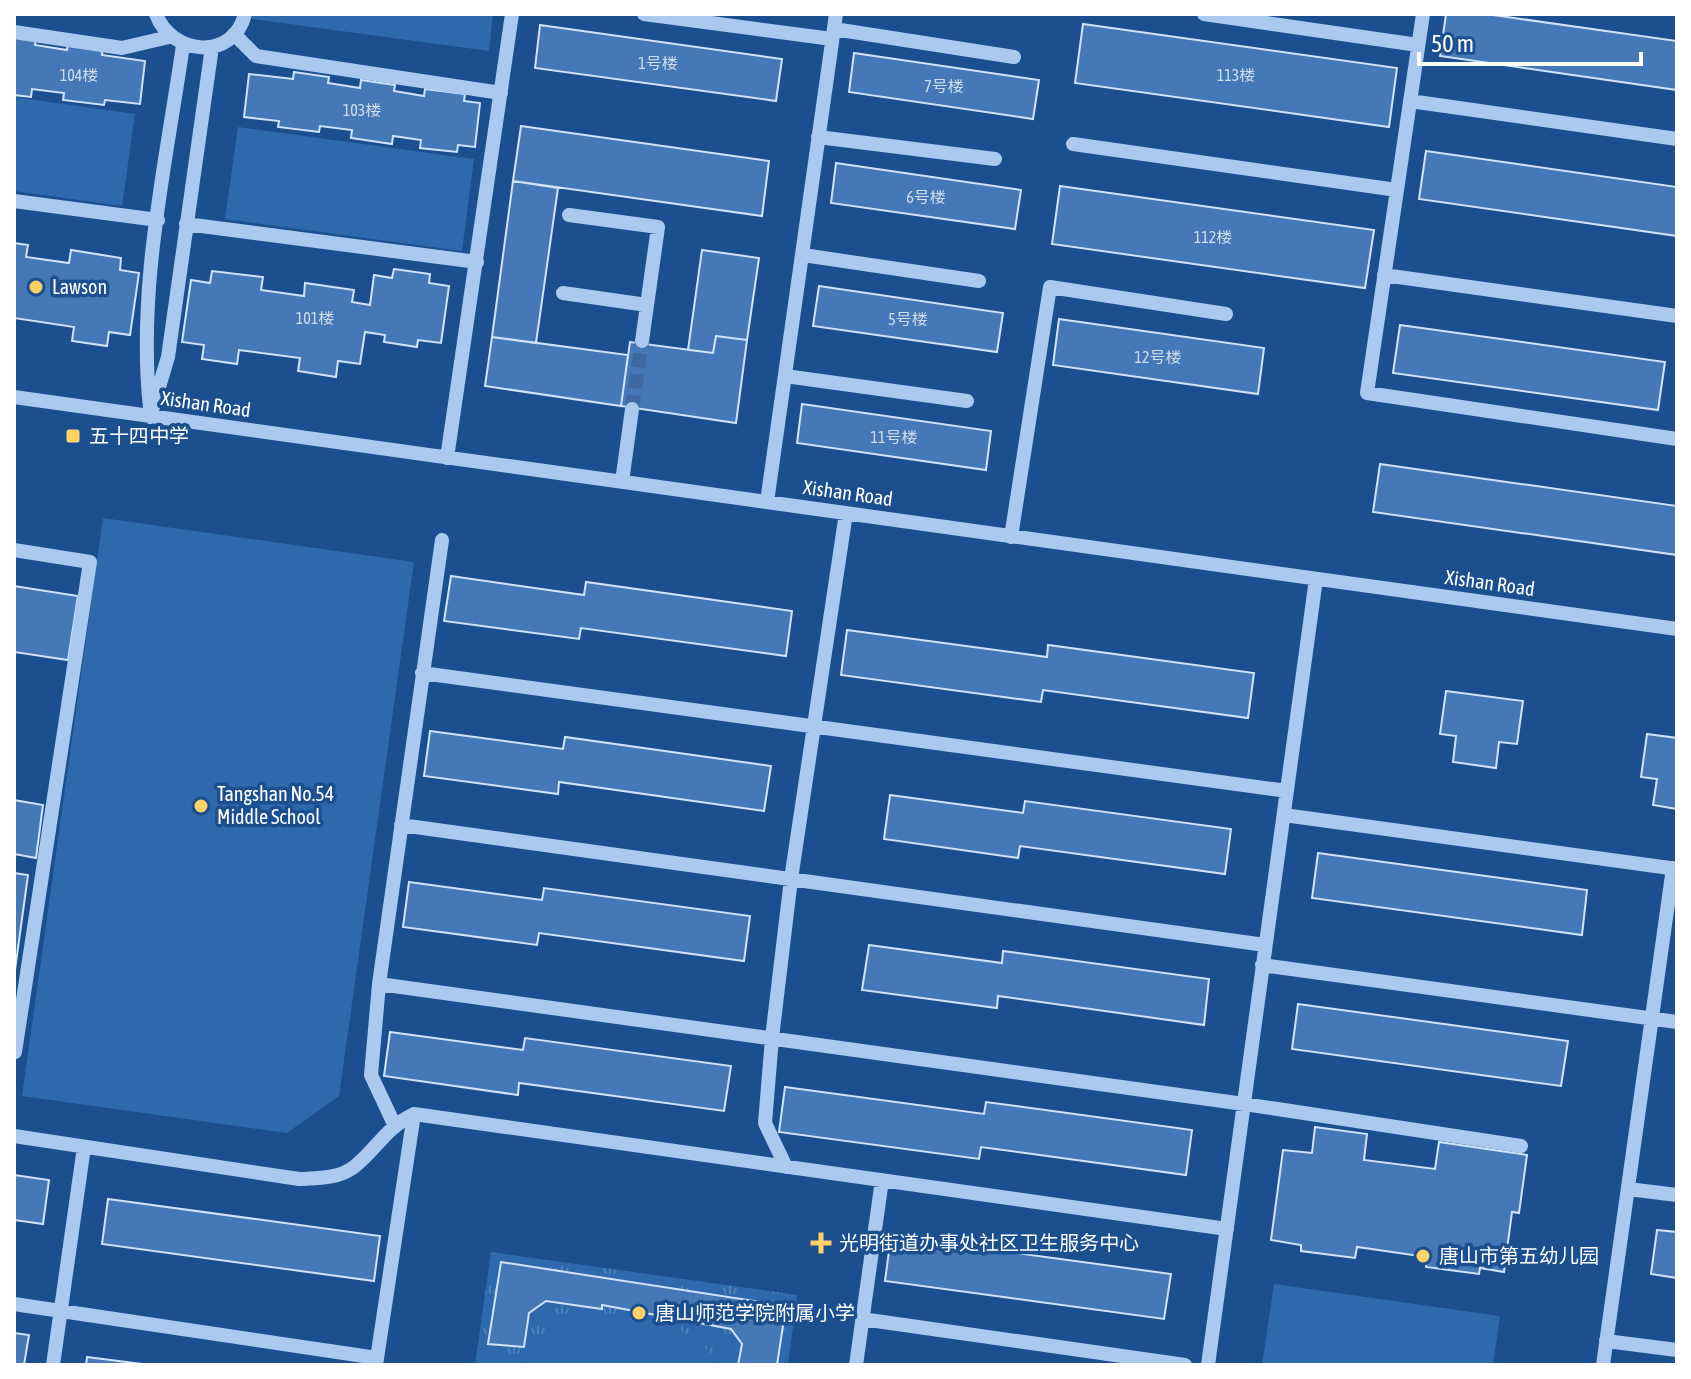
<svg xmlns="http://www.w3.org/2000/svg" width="1691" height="1379" viewBox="0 0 1691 1379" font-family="'Asap Condensed','Noto Sans SC',sans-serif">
<defs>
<pattern id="park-tufts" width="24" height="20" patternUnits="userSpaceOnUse" patternTransform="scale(2)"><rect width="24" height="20" fill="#2e69ad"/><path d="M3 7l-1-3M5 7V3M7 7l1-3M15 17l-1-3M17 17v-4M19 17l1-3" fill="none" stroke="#4d80b9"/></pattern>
</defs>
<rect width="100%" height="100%" fill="#1b4f8f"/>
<path fill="url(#park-tufts)" d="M 491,1252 L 797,1295 L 788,1365 L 475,1365 Z"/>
<path fill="#2e69ad" d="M 253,14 L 493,14 L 489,51 L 252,19 Z
M 14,97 L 135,114 L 122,206 L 14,191 Z
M 238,127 L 474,159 L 462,251 L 225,219 Z
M 103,518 L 414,562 L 339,1096 L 287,1133 L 22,1096 Z
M 1274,1284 L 1500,1316 L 1493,1365 L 1262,1365 Z
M 625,1314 C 664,1319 696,1333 721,1365 L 522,1365 C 546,1330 584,1317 625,1314 Z"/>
<path fill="#4478b7" stroke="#cfe3fa" stroke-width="2" d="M 1446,14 L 1486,14 L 1677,41 L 1677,90 L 1440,56 Z
M 1083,24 L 1397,68 L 1389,127 L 1075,83 Z
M 540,25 L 782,59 L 776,101 L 535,68 Z
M 14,36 L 36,39 L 35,45 L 67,50 L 68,44 L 103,48 L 102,55 L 145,61 L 140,104 L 105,100 L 104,105 L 63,100 L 64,93 L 32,89 L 31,97 L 14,95 Z
M 854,53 L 1039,80 L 1033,119 L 849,92 Z
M 294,72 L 329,77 L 328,83 L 360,88 L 361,80 L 395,85 L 394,91 L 424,96 L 425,89 L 465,94 L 464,101 L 480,103 L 475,147 L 458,145 L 457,152 L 420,148 L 421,140 L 393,136 L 392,144 L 351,138 L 352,130 L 320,126 L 319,132 L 278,127 L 279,121 L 244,117 L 249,74 L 293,79 Z
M 521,126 L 769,161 L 762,216 L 513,181 Z
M 1426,151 L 1677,187 L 1677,236 L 1419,199 Z
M 836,163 L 1021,190 L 1015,229 L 831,203 Z
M 513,181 L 558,188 L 536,343 L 492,337 Z
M 1060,186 L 1374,230 L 1365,288 L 1052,244 Z
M 14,243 L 28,245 L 26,257 L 69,263 L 71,250 L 121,258 L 120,270 L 139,273 L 130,335 L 109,332 L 107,346 L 72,341 L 74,327 L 14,318 Z
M 702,250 L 759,258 L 747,340 L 716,336 L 713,353 L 688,350 Z
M 394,269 L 430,274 L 429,283 L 449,286 L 441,343 L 418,340 L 417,347 L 384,342 L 385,335 L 365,332 L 360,364 L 338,361 L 336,377 L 298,371 L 300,358 L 239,350 L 237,364 L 202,359 L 204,345 L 182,342 L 191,280 L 210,283 L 212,271 L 263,277 L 261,290 L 304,296 L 305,283 L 354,290 L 352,302 L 370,305 L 374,275 L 392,278 Z
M 819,286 L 1003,313 L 997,352 L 813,326 Z
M 1059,319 L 1264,348 L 1258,394 L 1053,365 Z
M 1400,325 L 1665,362 L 1658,410 L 1393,373 Z
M 716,336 L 747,340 L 736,423 L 621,406 L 630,342 L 713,353 Z
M 492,337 L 628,355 L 621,406 L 485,386 Z
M 802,404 L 991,431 L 986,470 L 797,443 Z
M 1380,464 L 1677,506 L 1677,555 L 1373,512 Z
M 451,576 L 584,595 L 586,582 L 792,611 L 786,656 L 581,628 L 579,639 L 444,621 Z
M 14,586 L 78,596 L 68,660 L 14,652 Z
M 847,630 L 1047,657 L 1048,645 L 1254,673 L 1248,718 L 1043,690 L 1041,702 L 841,675 Z
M 1446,691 L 1523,701 L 1517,744 L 1499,742 L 1496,768 L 1453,762 L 1456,736 L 1440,734 Z
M 430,731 L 563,749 L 565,737 L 771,766 L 764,811 L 559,782 L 558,794 L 424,776 Z
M 1647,734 L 1677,738 L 1677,809 L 1653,805 L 1657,779 L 1641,777 Z
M 890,795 L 1023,813 L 1025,801 L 1231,829 L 1225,874 L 1020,846 L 1018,858 L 884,839 Z
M 14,800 L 43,805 L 36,858 L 14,854 Z
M 1318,853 L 1587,890 L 1582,935 L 1312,898 Z
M 14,873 L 28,875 L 14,977 Z
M 409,882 L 542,900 L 544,888 L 750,916 L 744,961 L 539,933 L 537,945 L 403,927 Z
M 869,945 L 1002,963 L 1003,951 L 1209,979 L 1204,1025 L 998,996 L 997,1008 L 862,990 Z
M 1298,1004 L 1568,1041 L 1561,1086 L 1292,1049 Z
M 390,1032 L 523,1050 L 525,1038 L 731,1066 L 724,1111 L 519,1083 L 518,1095 L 384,1076 Z
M 785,1087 L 984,1114 L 986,1102 L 1192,1130 L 1186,1175 L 981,1147 L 979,1159 L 779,1132 Z
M 1315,1127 L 1367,1134 L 1364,1160 L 1435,1169 L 1439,1142 L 1527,1155 L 1519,1213 L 1512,1212 L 1504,1272 L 1480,1268 L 1479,1274 L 1426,1267 L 1427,1257 L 1357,1247 L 1355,1258 L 1301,1251 L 1301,1245 L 1271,1240 L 1283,1150 L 1312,1153 Z
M 14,1175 L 49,1180 L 43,1224 L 14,1220 Z
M 108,1199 L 380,1236 L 374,1281 L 102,1244 Z
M 1657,1230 L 1677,1232 L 1677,1278 L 1651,1274 Z
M 891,1236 L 1171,1274 L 1164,1319 L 885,1281 Z
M 501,1262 L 786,1306 L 777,1365 L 738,1365 L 742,1344 L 731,1329 L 602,1305 L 602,1309 L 546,1301 L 529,1313 L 524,1347 L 488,1344 Z
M 14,1333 L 29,1335 L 24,1365 L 14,1365 Z
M 87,1357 L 150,1365 L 86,1365 Z"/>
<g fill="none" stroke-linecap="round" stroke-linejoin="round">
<path stroke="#3d69a0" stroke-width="14" stroke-dasharray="14 7" stroke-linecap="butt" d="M 632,409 L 642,341"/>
<path stroke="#a9c9ee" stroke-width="14" d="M 156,14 C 171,55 233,62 245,14
M 644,14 L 832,39
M 1204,14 L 1418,45
M 1423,14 L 1367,393 L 1677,439
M 834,29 L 1014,57
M 14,32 L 122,48 L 169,37
M 234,34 L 256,56 L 501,93
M 1410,101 L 1677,139
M 818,137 L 995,159
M 1073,144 L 1397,190
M 14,201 L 158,220
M 569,215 L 658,227 L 642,341
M 186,224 L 477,262
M 803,255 L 979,281
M 1384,275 L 1677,316
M 563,293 L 647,305
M 785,376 L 967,401
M 14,397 L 1677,629
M 150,408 C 137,288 166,164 183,45
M 150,417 L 168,357 L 212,47
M 447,458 L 512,14
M 622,482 L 632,409
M 767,502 L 836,14
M 1011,537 L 1050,287 L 1226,314
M 14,550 L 90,562 L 15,1052
M 422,673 L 1287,791
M 1284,815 L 1677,869
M 401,825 L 1265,945
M 1262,965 L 1677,1022
M 379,984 L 1244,1104 L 1521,1146
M 394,1124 L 371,1075 L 379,984 L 442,540
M 14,1136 L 299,1179 C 318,1178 338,1179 354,1167 C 377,1149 385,1128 414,1114 L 1227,1229
M 786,1167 L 765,1123 L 772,1038 L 791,879 L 846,513
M 1628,1189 L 1677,1195
M 14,1304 L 377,1358
M 862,1319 L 1185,1365
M 1606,1341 L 1677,1350
M 53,1365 L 84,1147
M 376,1365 L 414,1114
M 856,1365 L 882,1180
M 1208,1365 L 1316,579
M 1603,1365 L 1673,868"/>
</g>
<g fill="#ffd166" stroke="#1b4f8f" stroke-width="3">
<circle cx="36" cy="287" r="8"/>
<rect x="65" y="428" width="16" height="16" rx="4"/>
<circle cx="201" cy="806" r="8"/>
<path d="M817 1231h8v8h8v8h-8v8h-8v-8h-8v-8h8z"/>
<circle cx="1423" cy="1256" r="8"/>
<circle cx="639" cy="1313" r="8"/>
</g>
<g text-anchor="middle" stroke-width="7" stroke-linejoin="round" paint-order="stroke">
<g font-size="16" fill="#d0dded">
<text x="658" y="69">1号楼</text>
<text x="79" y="81">104楼</text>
<text x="1236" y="81">113楼</text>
<text x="944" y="92">7号楼</text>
<text x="362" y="116">103楼</text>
<text x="926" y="203">6号楼</text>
<text x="1213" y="243">112楼</text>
<text x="315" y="324">101楼</text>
<text x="908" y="325">5号楼</text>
<text x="1158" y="363">12号楼</text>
<text x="894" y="443">11号楼</text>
</g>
<g font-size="20" fill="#fff" stroke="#1b4f8f" text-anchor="start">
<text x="52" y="294">Lawson</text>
<text x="89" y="443">五十四中学</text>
<text x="217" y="801">Tangshan No.54<tspan x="217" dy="23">Middle School</tspan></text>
<text x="839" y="1250">光明街道办事处社区卫生服务中心</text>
<text x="1439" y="1263">唐山市第五幼儿园</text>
<text x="655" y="1320">唐山师范学院附属小学</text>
</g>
<g font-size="20" fill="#fff" stroke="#1b4f8f">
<text transform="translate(206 404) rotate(8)" y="7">Xishan Road</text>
<text transform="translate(848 493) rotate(8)" y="7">Xishan Road</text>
<text transform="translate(1490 583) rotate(8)" y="7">Xishan Road</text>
</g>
</g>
<rect width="1691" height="1379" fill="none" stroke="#ffffff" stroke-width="32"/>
<path d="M1419 52v12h222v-12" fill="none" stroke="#ffffff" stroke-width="4"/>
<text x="1431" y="52" font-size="24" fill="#ffffff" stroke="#1b4f8f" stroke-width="6" paint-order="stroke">50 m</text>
</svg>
